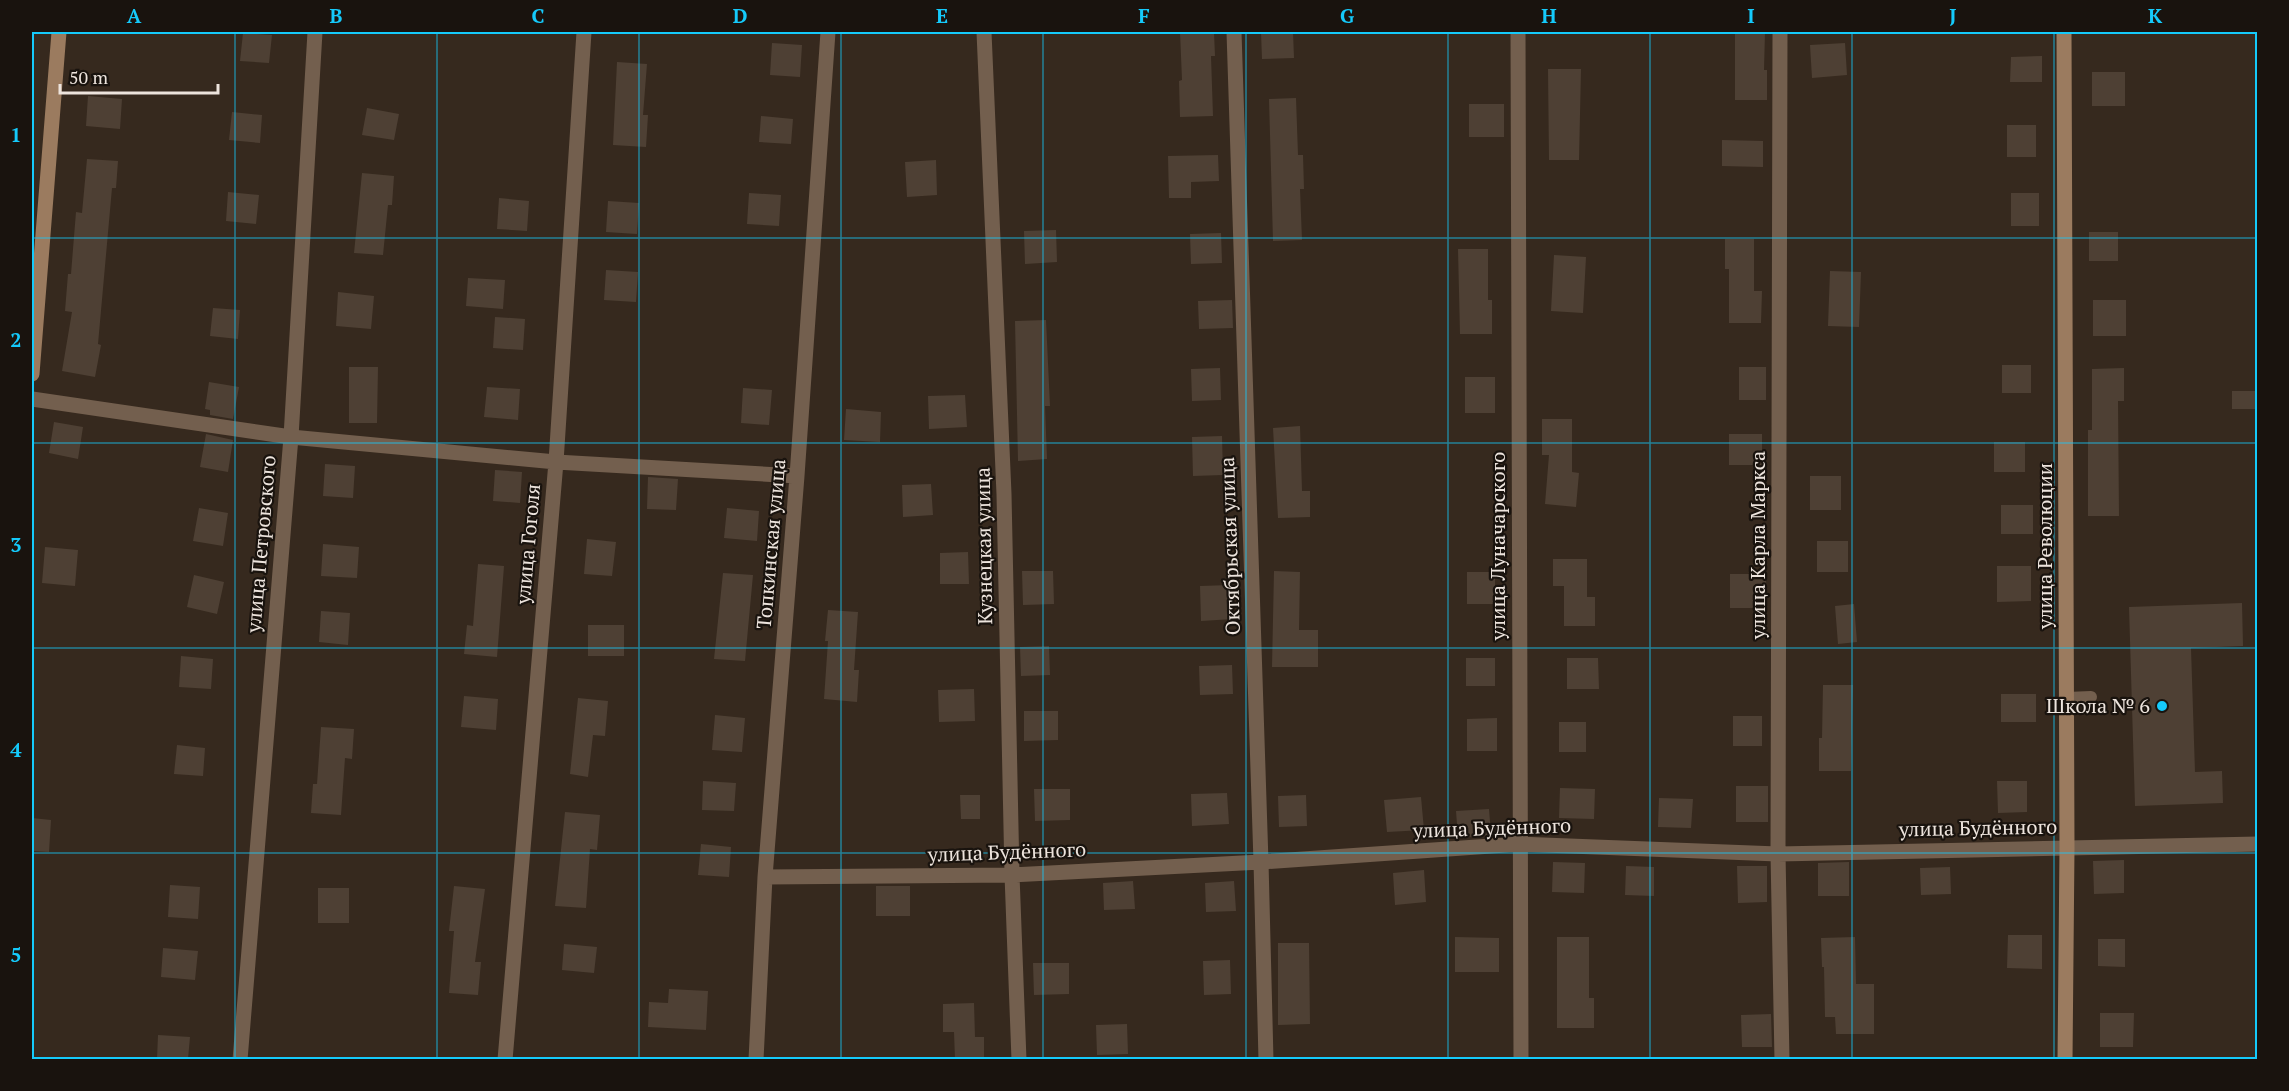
<svg xmlns="http://www.w3.org/2000/svg" width="2289" height="1091" viewBox="0 0 2289 1091" font-family="'PT Serif',serif">
<rect width="100%" height="100%" fill="#36291e"/>
<path fill="#4e4034" d="M 1180,32 L 1214,32 L 1215,56 L 1211,56 L 1213,116 L 1180,117 L 1179,81 L 1182,80 Z
M 1261,32 L 1293,32 L 1294,58 L 1262,59 Z
M 1735,32 L 1765,32 L 1764,70 L 1767,70 L 1767,100 L 1735,100 Z
M 243,33 L 272,35 L 269,63 L 240,61 Z
M 772,43 L 802,45 L 800,77 L 770,75 Z
M 1845,43 L 1847,75 L 1812,78 L 1810,45 Z
M 2042,56 L 2042,82 L 2010,82 L 2011,57 Z
M 617,62 L 647,64 L 643,115 L 648,115 L 646,147 L 613,145 Z
M 1548,69 L 1581,69 L 1579,160 L 1549,160 Z
M 2092,72 L 2125,72 L 2125,106 L 2092,106 Z
M 88,96 L 122,99 L 120,129 L 86,126 Z
M 1296,98 L 1298,155 L 1303,155 L 1304,189 L 1300,189 L 1302,240 L 1273,241 L 1269,99 Z
M 1469,104 L 1504,104 L 1504,137 L 1469,137 Z
M 367,108 L 399,114 L 394,140 L 362,135 Z
M 232,112 L 262,115 L 260,143 L 229,140 Z
M 761,116 L 793,119 L 791,144 L 759,142 Z
M 2007,125 L 2036,125 L 2036,157 L 2007,157 Z
M 1722,140 L 1763,141 L 1763,167 L 1722,166 Z
M 1218,155 L 1219,181 L 1191,182 L 1191,198 L 1169,198 L 1168,156 Z
M 87,159 L 118,161 L 116,188 L 112,188 L 98,344 L 101,345 L 95,377 L 62,371 L 72,312 L 65,311 L 68,274 L 71,274 L 76,212 L 82,213 Z
M 936,160 L 937,195 L 907,197 L 905,162 Z
M 362,173 L 394,176 L 392,205 L 388,205 L 383,255 L 354,253 Z
M 228,192 L 259,195 L 256,224 L 226,221 Z
M 749,193 L 781,195 L 779,226 L 747,224 Z
M 2011,193 L 2039,193 L 2039,226 L 2011,226 Z
M 499,198 L 529,201 L 527,231 L 497,229 Z
M 608,201 L 639,203 L 637,234 L 606,232 Z
M 1056,230 L 1057,262 L 1025,264 L 1024,231 Z
M 2089,232 L 2118,232 L 2118,261 L 2089,261 Z
M 1221,233 L 1222,263 L 1191,264 L 1190,234 Z
M 1725,239 L 1754,239 L 1754,291 L 1762,291 L 1761,323 L 1729,323 L 1729,269 L 1725,269 Z
M 1458,249 L 1488,249 L 1488,300 L 1492,300 L 1492,334 L 1460,334 Z
M 1554,255 L 1586,257 L 1583,313 L 1551,311 Z
M 606,270 L 638,272 L 636,302 L 604,300 Z
M 1830,271 L 1861,272 L 1859,327 L 1828,326 Z
M 468,278 L 505,280 L 503,309 L 466,306 Z
M 338,292 L 374,296 L 371,329 L 336,326 Z
M 1232,300 L 1233,328 L 1199,329 L 1198,301 Z
M 2093,300 L 2126,300 L 2126,336 L 2093,336 Z
M 213,308 L 240,310 L 238,339 L 210,336 Z
M 495,317 L 525,319 L 523,350 L 493,348 Z
M 1046,320 L 1050,406 L 1045,406 L 1047,459 L 1018,461 L 1015,321 Z
M 2002,365 L 2031,365 L 2031,393 L 2002,393 Z
M 349,367 L 378,367 L 377,423 L 349,423 Z
M 1739,367 L 1766,367 L 1766,400 L 1739,400 Z
M 1220,368 L 1221,400 L 1192,401 L 1191,369 Z
M 2124,368 L 2124,401 L 2118,401 L 2119,516 L 2088,516 L 2088,430 L 2092,430 L 2092,369 Z
M 1465,377 L 1495,377 L 1495,413 L 1465,413 Z
M 209,382 L 239,387 L 233,419 L 210,415 L 210,410 L 205,409 Z
M 487,387 L 520,389 L 518,420 L 484,417 Z
M 743,388 L 772,390 L 769,425 L 741,423 Z
M 2232,391 L 2258,391 L 2258,409 L 2232,409 Z
M 965,395 L 967,427 L 929,429 L 928,396 Z
M 846,409 L 881,412 L 880,442 L 844,440 Z
M 1542,419 L 1572,419 L 1572,472 L 1579,473 L 1576,507 L 1545,504 L 1549,455 L 1542,455 Z
M 54,422 L 83,427 L 78,459 L 49,453 Z
M 1300,426 L 1302,491 L 1310,491 L 1310,517 L 1278,518 L 1273,428 Z
M 206,434 L 233,440 L 228,472 L 200,467 Z
M 1729,434 L 1762,434 L 1762,465 L 1729,465 Z
M 1222,436 L 1223,475 L 1193,476 L 1192,437 Z
M 1994,442 L 2025,442 L 2025,472 L 1994,472 Z
M 325,464 L 355,466 L 353,498 L 323,496 Z
M 495,470 L 522,472 L 520,503 L 493,501 Z
M 1810,476 L 1841,476 L 1841,510 L 1810,510 Z
M 648,477 L 678,479 L 676,510 L 647,509 Z
M 931,484 L 933,515 L 903,517 L 902,485 Z
M 2001,505 L 2033,505 L 2033,534 L 2001,534 Z
M 199,508 L 228,513 L 223,546 L 193,541 Z
M 727,508 L 759,511 L 757,541 L 724,538 Z
M 587,539 L 616,542 L 612,576 L 584,574 Z
M 1817,541 L 1848,541 L 1848,572 L 1817,572 Z
M 323,544 L 359,547 L 357,578 L 321,576 Z
M 45,547 L 78,550 L 75,586 L 42,583 Z
M 968,552 L 969,584 L 940,584 L 940,553 Z
M 1553,559 L 1587,559 L 1587,597 L 1595,597 L 1595,626 L 1564,626 L 1564,586 L 1553,586 Z
M 478,564 L 504,566 L 497,657 L 464,654 L 467,625 L 473,626 Z
M 1997,566 L 2031,566 L 2031,601 L 1997,602 Z
M 1022,571 L 1053,571 L 1054,604 L 1023,605 Z
M 1274,571 L 1300,572 L 1299,630 L 1318,630 L 1318,667 L 1272,667 Z
M 1467,572 L 1495,572 L 1495,604 L 1467,604 Z
M 723,573 L 753,575 L 745,661 L 714,659 Z
M 1730,574 L 1766,574 L 1766,608 L 1730,608 Z
M 194,575 L 224,582 L 217,614 L 187,607 Z
M 1231,585 L 1233,619 L 1201,621 L 1200,586 Z
M 2242,603 L 2243,646 L 2191,648 L 2195,772 L 2222,771 L 2223,803 L 2135,806 L 2129,607 Z
M 1854,604 L 1857,642 L 1838,644 L 1835,606 Z
M 828,610 L 858,612 L 854,670 L 859,670 L 857,702 L 824,699 L 828,641 L 825,641 Z
M 321,611 L 350,613 L 348,645 L 319,642 Z
M 588,625 L 624,625 L 624,656 L 588,656 Z
M 1049,646 L 1050,675 L 1021,676 L 1020,647 Z
M 181,656 L 213,659 L 211,689 L 179,687 Z
M 1466,658 L 1495,658 L 1495,686 L 1466,686 Z
M 1567,658 L 1598,658 L 1599,689 L 1567,689 Z
M 1232,665 L 1233,694 L 1200,695 L 1199,666 Z
M 1823,685 L 1853,685 L 1851,771 L 1819,771 L 1819,738 L 1822,738 Z
M 974,689 L 975,721 L 939,722 L 938,690 Z
M 2001,694 L 2036,694 L 2036,722 L 2001,722 Z
M 464,696 L 498,699 L 496,730 L 461,727 Z
M 578,698 L 608,701 L 605,736 L 593,735 L 588,777 L 570,774 Z
M 1024,711 L 1058,711 L 1058,740 L 1024,741 Z
M 715,715 L 745,718 L 742,752 L 712,750 Z
M 1733,716 L 1762,716 L 1762,746 L 1733,746 Z
M 1497,718 L 1497,751 L 1467,751 L 1467,719 Z
M 1559,722 L 1586,722 L 1586,752 L 1559,752 Z
M 321,727 L 354,729 L 352,759 L 345,758 L 341,815 L 311,813 L 313,784 L 317,784 Z
M 177,745 L 205,748 L 203,776 L 174,774 Z
M 703,781 L 736,783 L 734,811 L 702,810 Z
M 1997,781 L 2027,781 L 2027,812 L 1998,813 Z
M 1736,786 L 1768,786 L 1768,822 L 1736,822 Z
M 1560,788 L 1595,789 L 1594,819 L 1559,818 Z
M 1034,789 L 1070,789 L 1070,820 L 1035,821 Z
M 1227,793 L 1229,824 L 1192,826 L 1191,794 Z
M 960,795 L 980,795 L 980,819 L 961,819 Z
M 1306,795 L 1307,826 L 1279,827 L 1278,796 Z
M 1421,797 L 1424,830 L 1387,832 L 1384,800 Z
M 1659,798 L 1693,799 L 1691,828 L 1658,827 Z
M 1489,809 L 1491,835 L 1458,838 L 1456,811 Z
M 565,812 L 600,815 L 597,850 L 590,849 L 586,908 L 555,906 Z
M 32,818 L 51,820 L 49,852 L 32,851 Z
M 701,844 L 731,847 L 729,877 L 698,875 Z
M 2124,860 L 2124,893 L 2094,894 L 2093,861 Z
M 1553,862 L 1585,863 L 1584,893 L 1552,892 Z
M 1849,862 L 1849,896 L 1818,896 L 1818,863 Z
M 1626,866 L 1654,867 L 1654,896 L 1625,895 Z
M 1737,866 L 1767,866 L 1767,902 L 1738,903 Z
M 1950,867 L 1951,894 L 1921,895 L 1920,868 Z
M 1424,870 L 1426,902 L 1395,905 L 1393,873 Z
M 1133,881 L 1135,909 L 1104,910 L 1103,883 Z
M 1234,881 L 1236,911 L 1206,912 L 1205,883 Z
M 170,885 L 200,887 L 198,919 L 168,917 Z
M 454,886 L 485,889 L 475,962 L 481,962 L 478,995 L 449,993 L 454,931 L 449,931 Z
M 876,886 L 910,886 L 910,916 L 876,916 Z
M 318,888 L 349,888 L 349,923 L 318,923 Z
M 2008,935 L 2042,935 L 2042,969 L 2007,968 Z
M 1455,937 L 1499,938 L 1499,972 L 1455,972 Z
M 1557,937 L 1589,937 L 1589,998 L 1594,998 L 1594,1028 L 1557,1028 Z
M 1855,937 L 1856,984 L 1874,984 L 1874,1034 L 1836,1034 L 1835,1017 L 1825,1017 L 1824,967 L 1822,967 L 1821,938 Z
M 2098,939 L 2125,939 L 2125,967 L 2098,966 Z
M 1278,943 L 1309,943 L 1310,1024 L 1278,1025 Z
M 564,944 L 597,947 L 594,973 L 562,970 Z
M 163,948 L 198,951 L 195,980 L 161,977 Z
M 1230,960 L 1231,994 L 1204,995 L 1203,961 Z
M 1033,963 L 1069,963 L 1069,994 L 1034,995 Z
M 669,989 L 708,991 L 706,1030 L 648,1027 L 649,1002 L 668,1003 Z
M 974,1003 L 975,1037 L 984,1037 L 984,1059 L 955,1059 L 954,1032 L 943,1032 L 943,1004 Z
M 2100,1013 L 2134,1013 L 2133,1047 L 2100,1047 Z
M 1771,1014 L 1772,1047 L 1742,1047 L 1741,1015 Z
M 1127,1024 L 1128,1054 L 1097,1055 L 1096,1025 Z
M 158,1035 L 190,1037 L 188,1059 L 157,1059 Z"/>
<g fill="none" stroke-linecap="round" stroke-linejoin="round">
<path stroke="#735f4e" stroke-width="12" d="M 2067,698 L 2091,697"/>
<path stroke="#735f4e" stroke-width="15" d="M 984,32 L 1004,494 L 1012,875 L 1019,1060
M 1234,32 L 1261,862 L 1266,1060
M 1518,32 L 1521,1060
M 1780,32 L 1778,854 L 1782,1060
M 32,399 L 291,437 L 556,462 L 797,476
M 765,877 L 1012,875 L 1261,862 L 1520,844 L 1778,854 L 2258,844
M 240,1060 L 291,437 L 315,32
M 505,1060 L 556,462 L 584,32
M 756,1060 L 765,877 L 797,476 L 828,32"/>
<path stroke="#9b7b5f" stroke-width="15" d="M 2064,32 L 2067,848 L 2065,1060
M 32,374 L 59,32"/>
</g>
<path fill="none" stroke="#15cafb" stroke-width="1.5" stroke-opacity="0.55" d="M 235,32 L 235,1060M 437,32 L 437,1060M 639,32 L 639,1060M 841,32 L 841,1060M 1043,32 L 1043,1060M 1246,32 L 1246,1060M 1448,32 L 1448,1060M 1650,32 L 1650,1060M 1852,32 L 1852,1060M 2054,32 L 2054,1060M 32,238 L 2258,238M 32,443 L 2258,443M 32,648 L 2258,648M 32,853 L 2258,853"/>
<circle fill="#15cafb" stroke="#19130e" stroke-width="2" cx="2162" cy="706" r="6"/>
<g text-anchor="middle" stroke-width="4.5" stroke-linejoin="round" paint-order="stroke">
<g font-size="20" fill="#ede4dd" stroke="#19130e">
<text transform="translate(261 544) rotate(-85)" y="7">улица Петровского</text>
<text transform="translate(528 544) rotate(-85)" y="7">улица Гоголя</text>
<text transform="translate(771 544) rotate(-85)" y="7">Топкинская улица</text>
<text transform="translate(1758 545) rotate(-90)" y="7">улица Карла Маркса</text>
<text transform="translate(984 546) rotate(-91)" y="7">Кузнецкая улица</text>
<text transform="translate(1230 546) rotate(-92)" y="7">Октябрьская улица</text>
<text transform="translate(1498 546) rotate(-90)" y="7">улица Луначарского</text>
<text transform="translate(2045 546) rotate(-90)" y="7">улица Революции</text>
<text transform="translate(1492 828) rotate(-2)" y="7">улица Будённого</text>
<text transform="translate(1978 828) rotate(-1)" y="7">улица Будённого</text>
<text transform="translate(1007 852) rotate(-2)" y="7">улица Будённого</text>
</g>
<g font-size="20" fill="#ede4dd" stroke="#19130e" text-anchor="end">
<text x="2150" y="713">Школа № 6</text>
</g>
</g>
<rect width="2289" height="1091" fill="none" stroke="#19130e" stroke-width="66"/>
<path d="M60 84v9h158v-9" fill="none" stroke="#ede4dd" stroke-width="3"/>
<text x="69" y="84" font-size="18" fill="#ede4dd" stroke="#19130e" stroke-width="4.5" paint-order="stroke">50 m</text>
<rect x="33" y="33" width="2223" height="1025" fill="none" stroke="#15cafb" stroke-width="2"/>
<g font-size="20" text-anchor="middle" font-weight="bold" fill="#15cafb">
<text x="134" y="23">A</text>
<text x="336" y="23">B</text>
<text x="538" y="23">C</text>
<text x="740" y="23">D</text>
<text x="942" y="23">E</text>
<text x="1144" y="23">F</text>
<text x="1347" y="23">G</text>
<text x="1549" y="23">H</text>
<text x="1751" y="23">I</text>
<text x="1953" y="23">J</text>
<text x="2155" y="23">K</text>
<text x="16" y="142">1</text>
<text x="16" y="347">2</text>
<text x="16" y="552">3</text>
<text x="16" y="757">4</text>
<text x="16" y="962">5</text>
</g>
</svg>
